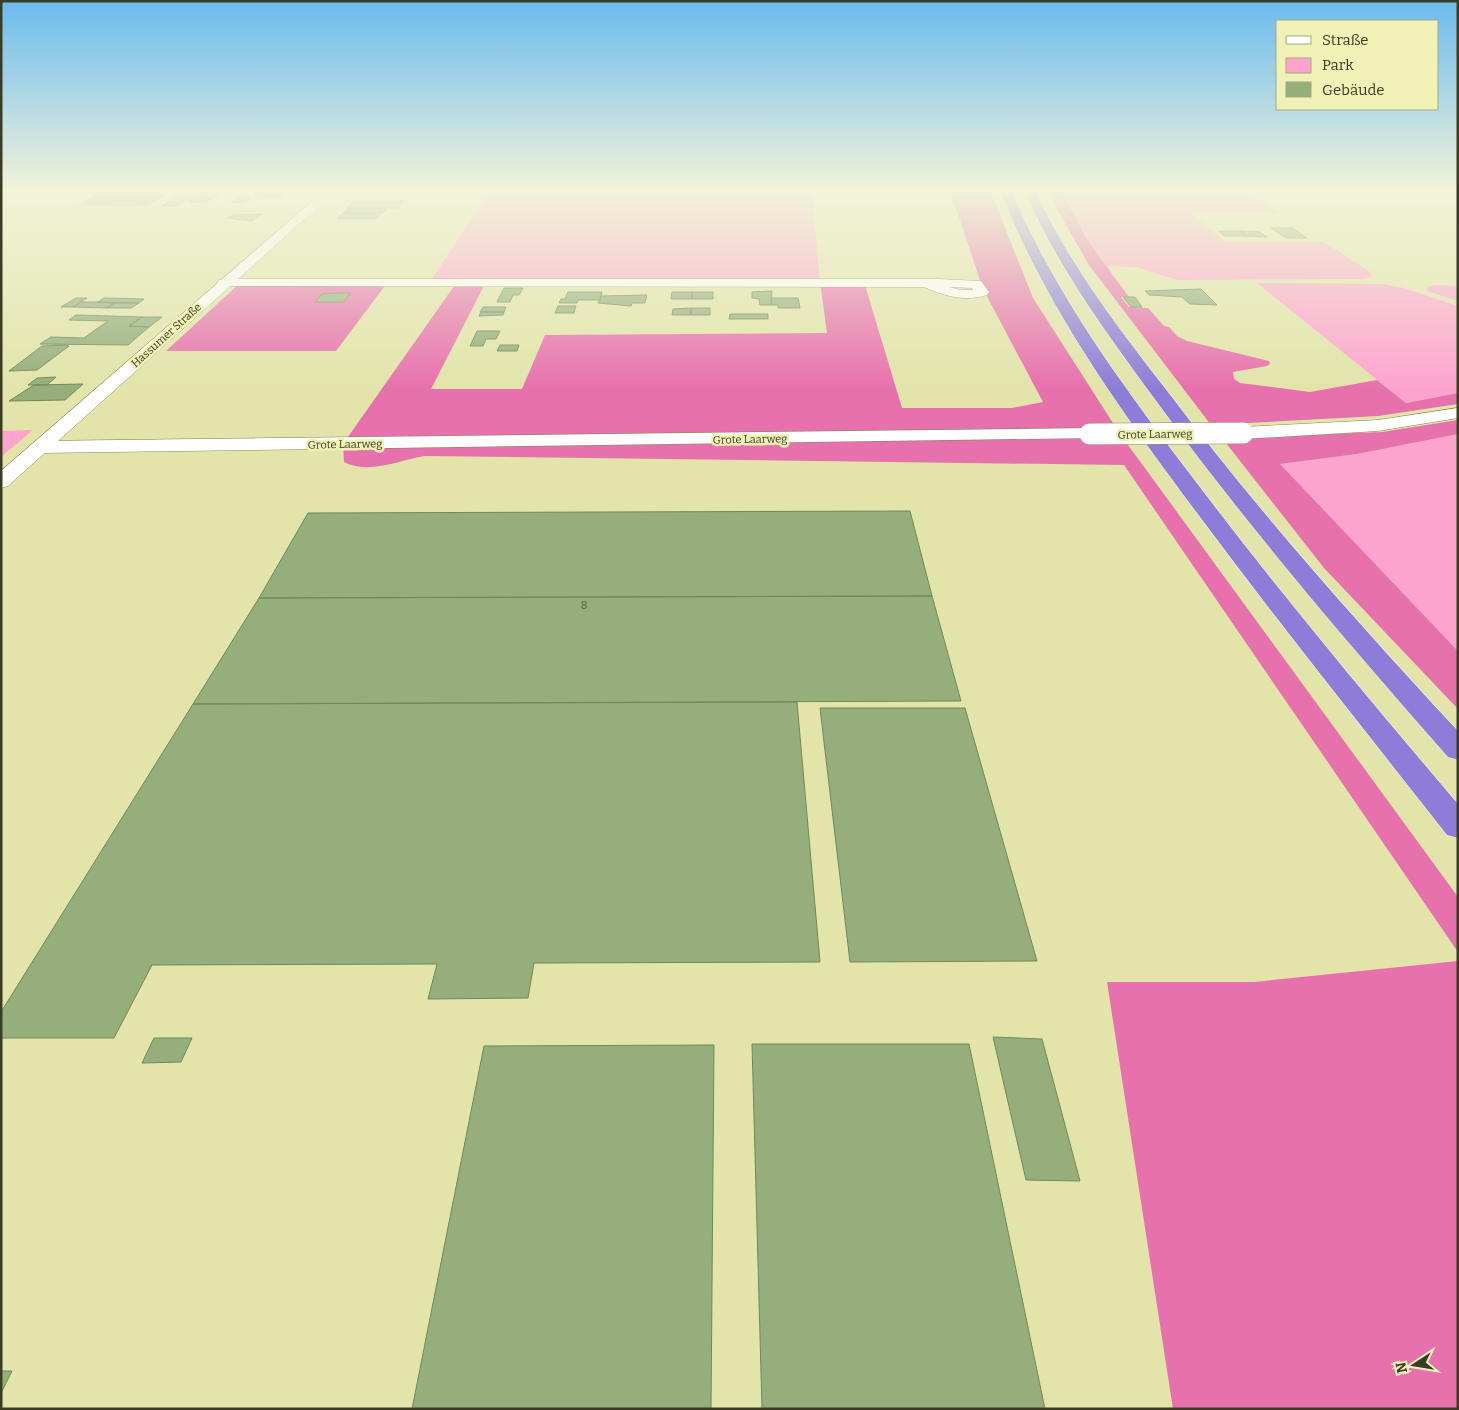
<svg xmlns="http://www.w3.org/2000/svg" width="1459" height="1410" viewBox="0 0 1459 1410" font-family="Bitter,serif">
<rect width="100%" height="100%" fill="#e2e4aa"/>
<path fill="#fda4ce" d="M 491,190 L 812,190 L 820,282 L 429,283 Z
M 1061,190 L 1243,190 L 1279,213 L 1191,213 L 1225,242 L 1324,242 L 1370,272 L 1372,277 L 1361,279 L 1177,280 L 1136,267 L 1107,266 L 1086,238 Z
M 1257,283 L 1382,284 L 1404,288 L 1458,306 L 1458,393 L 1406,403 Z
M 1437,285 L 1458,286 L 1458,301 L 1427,291 L 1427,287 Z
M 33,430 L 1,457 L 1,431 Z
M 1458,434 L 1458,651 L 1280,464 L 1357,454 Z"/>
<path fill="#e771ad" d="M 950,190 L 990,190 L 1033,298 L 1120,434 L 1458,897 L 1458,952 L 1124,465 L 425,456 C 398,460 370,475 344,462 L 343,444 L 457,282 L 486,282 L 431,389 L 522,389 L 545,335 L 827,333 L 820,282 L 864,282 L 902,408 L 1012,408 L 1043,402 L 983,289 Z
M 1046,190 L 1061,190 L 1086,238 L 1129,297 L 1121,297 L 1129,307 L 1148,308 L 1164,326 L 1169,327 L 1177,336 L 1187,341 L 1269,361 L 1270,364 L 1267,366 L 1233,372 L 1234,379 L 1240,383 L 1310,392 L 1377,380 L 1406,403 L 1458,393 L 1458,404 L 1378,416 L 1211,425 L 1089,265 Z
M 240,283 L 387,283 L 336,351 L 166,351 Z
M 1458,420 L 1458,434 L 1357,454 L 1280,464 L 1458,651 L 1458,709 L 1324,568 L 1222,438 L 1382,432 Z
M 1458,961 L 1458,1409 L 1173,1409 L 1107,982 L 1254,982 Z"/>
<path fill="#95ae7c" stroke="#718959" d="M 203,193 L 222,193 L 205,202 L 189,202 L 193,200 L 186,200 L 177,206 L 162,206 L 179,195 L 197,197 Z
M 256,193 L 275,193 L 285,194 L 280,198 L 263,198 L 266,196 L 253,196 Z
M 96,195 L 164,195 L 161,197 L 93,197 Z
M 238,197 L 252,197 L 244,203 L 231,202 Z
M 91,198 L 159,198 L 156,200 L 88,200 Z
M 155,200 L 152,202 L 84,202 L 87,201 Z
M 354,201 L 367,201 L 360,208 L 347,208 Z
M 367,201 L 404,201 L 398,208 L 360,208 Z
M 82,203 L 152,203 L 148,205 L 79,205 Z
M 349,208 L 386,208 L 386,211 L 381,213 L 343,213 Z
M 343,213 L 381,213 L 376,219 L 337,219 Z
M 262,214 L 252,221 L 228,218 L 233,215 Z
M 1271,228 L 1292,228 L 1307,238 L 1286,238 Z
M 1219,231 L 1240,231 L 1246,236 L 1225,236 Z
M 1240,231 L 1260,232 L 1267,237 L 1246,236 Z
M 504,288 L 523,288 L 519,295 L 513,295 L 510,302 L 497,302 Z
M 1201,289 L 1217,305 L 1190,304 L 1182,297 L 1149,295 L 1145,291 Z
M 772,291 L 771,305 L 760,305 L 759,299 L 752,298 L 752,292 Z
M 568,292 L 602,292 L 600,300 L 578,300 L 577,303 L 559,303 L 561,299 L 565,299 Z
M 672,292 L 692,292 L 692,299 L 671,299 Z
M 692,292 L 713,292 L 713,299 L 692,299 Z
M 339,293 L 351,293 L 343,302 L 315,302 L 322,294 Z
M 647,295 L 645,303 L 632,303 L 631,306 L 598,303 L 601,296 Z
M 1123,297 L 1135,297 L 1142,307 L 1131,307 Z
M 76,298 L 87,298 L 73,307 L 61,307 Z
M 104,298 L 144,299 L 139,303 L 98,302 Z
M 771,298 L 798,298 L 800,308 L 778,308 L 778,305 L 771,305 Z
M 81,302 L 98,302 L 114,303 L 107,308 L 73,307 Z
M 114,303 L 139,303 L 131,308 L 107,308 Z
M 558,306 L 576,306 L 574,313 L 555,313 Z
M 483,307 L 506,307 L 504,312 L 480,312 Z
M 691,308 L 710,308 L 710,315 L 691,315 Z
M 691,308 L 691,315 L 672,315 L 673,309 Z
M 481,312 L 504,312 L 503,315 L 479,316 Z
M 730,314 L 768,314 L 768,319 L 729,319 Z
M 76,315 L 142,317 L 129,326 L 149,327 L 128,345 L 40,344 L 51,337 L 84,338 L 108,321 L 69,320 Z
M 142,317 L 162,317 L 149,327 L 129,326 Z
M 477,331 L 500,331 L 496,339 L 486,339 L 483,346 L 470,346 Z
M 65,345 L 69,346 L 37,370 L 9,371 L 42,346 Z
M 500,345 L 519,345 L 517,351 L 497,351 Z
M 56,377 L 47,385 L 28,385 L 37,378 Z
M 83,384 L 65,400 L 9,401 L 34,385 Z
M 910,511 L 932,596 L 259,598 L 308,513 Z
M 932,596 L 961,701 L 193,704 L 259,598 Z
M 797,702 L 820,962 L 534,963 L 528,998 L 428,999 L 437,964 L 152,965 L 114,1038 L 1,1038 L 1,1012 L 193,704 Z
M 820,708 L 965,708 L 1037,961 L 850,962 Z
M 993,1037 L 1042,1039 L 1080,1181 L 1026,1180 Z
M 154,1038 L 192,1038 L 181,1062 L 142,1063 Z
M 752,1044 L 969,1044 L 1045,1409 L 762,1409 Z
M 714,1045 L 711,1409 L 412,1409 L 484,1046 Z
M 1,1371 L 12,1371 L 1,1393 Z"/>
<g fill="none" stroke-linecap="round" stroke-linejoin="round">
<g stroke="#848650" stroke-width="1">
<path id="minor" d="M 224,279 L 938,279 L 981,281 L 989,292 L 987,295 C 964,302 945,296 924,287 L 219,286 L 217,283 L 219,280 ZM 949,287 L 972,288 L 973,290 L 961,290 Z
M 1458,408 L 1458,418 L 1378,431 L 1243,439 L 1236,437 L 1234,433 L 1236,429 L 1243,427 L 1378,420 Z
M 1090,428 L 1097,430 L 1099,434 L 1097,438 L 41,453 L 34,451 L 31,447 L 34,443 L 41,441 Z"/>
</g>
<g stroke="#848650" stroke-width="1">
<path id="tertiary" d="M 325,190 L 337,190 L 8,486 L 1,488 L 1,471 Z"/>
</g>
<g stroke="#fff" stroke-width="1">
<path id="motorway" d="M 1000,190 L 1011,190 C 1055,294 1122,385 1190,474 C 1275,587 1366,696 1458,804 L 1458,838 L 1447,835 C 1363,728 1278,622 1197,513 C 1122,412 1046,308 1000,190 Z
M 1024,190 L 1035,190 C 1069,264 1118,328 1168,392 C 1258,511 1357,622 1458,731 L 1458,760 L 1448,757 C 1346,641 1245,523 1154,398 C 1105,331 1057,266 1024,190 Z"/>
</g>
<use href="#minor" fill="#fff" fill-rule="evenodd"/>
<use href="#tertiary" fill="#fff" fill-rule="evenodd"/>
<use href="#motorway" fill="#8d7dd8" fill-rule="evenodd"/>
<g stroke="#848650" stroke-width="22" stroke-linecap="butt">
<path id="minor-bridge" d="M 1090,434 L 1243,433"/>
</g>
<use href="#minor-bridge" stroke="#fff" stroke-width="21"/>
</g>
<linearGradient id="sky" x2="0" y2="1"><stop stop-color="#6abbef"/><stop offset="0.49" stop-color="#f2f3d9"/><stop offset="1" stop-color="#f2f3d9" stop-opacity="0"/></linearGradient>
<rect width="1459" height="388" fill="url(#sky)"/>
<g text-anchor="middle" stroke-width="5" stroke-linejoin="round" paint-order="stroke">
<g font-size="11" fill="#3b3c25" stroke="#eff1b7">
<text transform="translate(166 335) rotate(-42)" y="4">Hassumer Straße</text>
<text transform="translate(1155 434) rotate(-1)" y="4">Grote Laarweg</text>
<text transform="translate(750 439) rotate(-1)" y="4">Grote Laarweg</text>
<text transform="translate(345 444) rotate(-1)" y="4">Grote Laarweg</text>
</g>
<g font-size="11" fill="#52583b">
<text x="584" y="609">8</text>
</g>
</g>
<rect width="1459" height="1410" fill="none" stroke="#3b3c25" stroke-width="5"/>
<rect x="1276" y="20" width="162" height="90" fill="#eff1b7" stroke="#a7a97d"/>
<rect x="1286" y="36" width="25" height="8" fill="#ffffff" stroke="#a7a97d"/>
<text x="1322" y="45" font-size="15" fill="#3b3c25">Straße</text>
<rect x="1286" y="58" width="25" height="15" fill="#fda4ce" stroke="#a7a97d"/>
<text x="1322" y="70" font-size="15" fill="#3b3c25">Park</text>
<rect x="1286" y="82" width="25" height="15" fill="#95ae7c" stroke="#a7a97d"/>
<text x="1322" y="95" font-size="15" fill="#3b3c25">Gebäude</text>
<g transform="translate(1414 1365) rotate(258)" stroke="#eff1b7" stroke-width="4" paint-order="stroke">
<path d="M0-4L9 19L0 12L-9 19Z" fill="#3b3c25"/>
<text y="-8" font-size="14" font-weight="bold" text-anchor="middle" fill="#3b3c25">N</text>
</g>
</svg>
